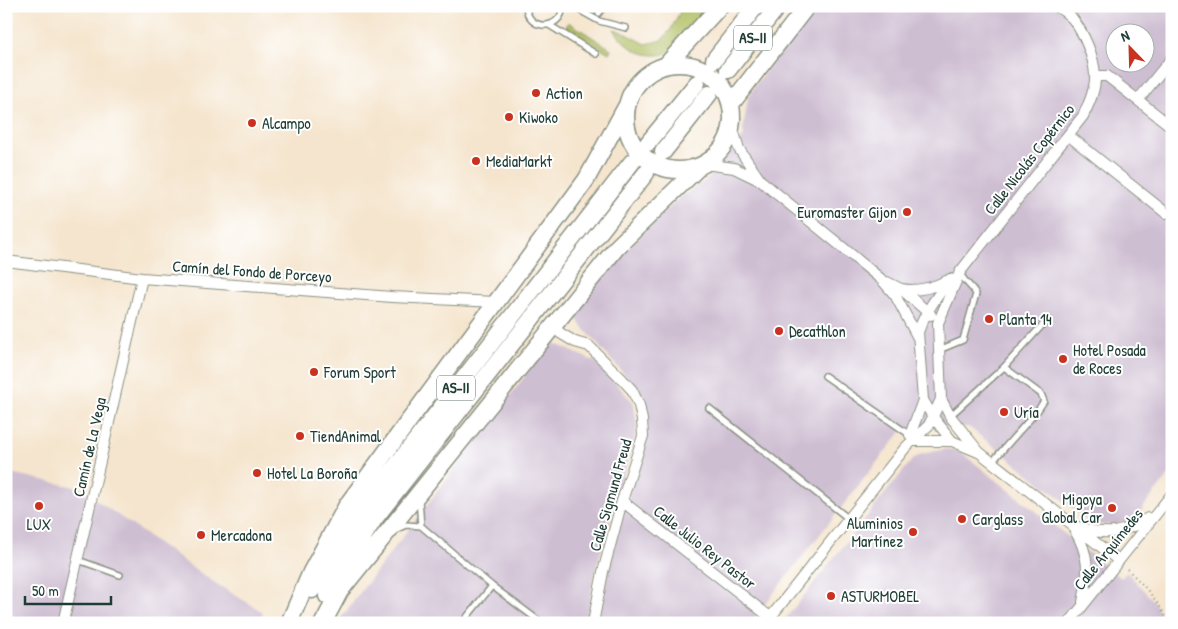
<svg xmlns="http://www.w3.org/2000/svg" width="1178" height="629" viewBox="0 0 1178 629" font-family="'Patrick Hand',sans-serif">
<rect width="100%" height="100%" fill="#fff"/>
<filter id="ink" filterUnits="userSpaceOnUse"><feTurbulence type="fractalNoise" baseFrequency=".02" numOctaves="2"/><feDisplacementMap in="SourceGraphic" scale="10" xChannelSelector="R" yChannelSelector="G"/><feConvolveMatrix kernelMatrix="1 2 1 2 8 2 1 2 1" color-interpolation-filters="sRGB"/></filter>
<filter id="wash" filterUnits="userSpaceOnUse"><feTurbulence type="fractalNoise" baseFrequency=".0096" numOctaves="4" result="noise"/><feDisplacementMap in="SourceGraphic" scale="20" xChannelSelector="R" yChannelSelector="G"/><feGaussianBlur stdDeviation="1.12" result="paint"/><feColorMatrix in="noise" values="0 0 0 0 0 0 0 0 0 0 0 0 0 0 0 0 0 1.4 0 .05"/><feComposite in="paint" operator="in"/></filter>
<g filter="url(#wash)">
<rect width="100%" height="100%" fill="#f5e5ce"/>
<path fill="#cebed2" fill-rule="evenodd" d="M 814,6 L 1172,6 L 1172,471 L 1134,519 L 1118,524 L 1101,525 L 1085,518 L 969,427 L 904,428 L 750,623 L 598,623 L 610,558 L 648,432 L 640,391 L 604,352 L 573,315 L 624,252 L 678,199 L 709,178 L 744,136 L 743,130 L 748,98 L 757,83 ZM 1116,32 L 1146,32 L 1146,62 L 1116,62 Z
M 551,342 L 596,362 L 634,403 L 637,429 L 593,579 L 587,623 L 337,623 Z
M 945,449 L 958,450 L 1121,578 L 1127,572 L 1154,602 L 1166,623 L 782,623 L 912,460 L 922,454 Z
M 6,472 L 79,488 L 215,583 L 263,612 L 259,623 L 6,623 Z"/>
<path fill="#b0bd60" stroke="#687d4a" d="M 683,6 L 712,6 C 698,21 684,43 666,53 C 663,55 659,55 655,55 C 637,55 623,44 614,29 L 623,32 L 646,44 L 662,40 L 671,29 Z
M 568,22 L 611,49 L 609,53 L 566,27 Z"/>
</g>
<g filter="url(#ink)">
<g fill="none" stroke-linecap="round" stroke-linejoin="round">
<path stroke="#cac3af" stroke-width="16" stroke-dasharray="16 8" stroke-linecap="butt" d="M 697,83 L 714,60
M 709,94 L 728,70
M 632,162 L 648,143
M 646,173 L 663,152"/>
<g stroke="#8a9181" stroke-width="8">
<path id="service" d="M 526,6 C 527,32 562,31 563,6
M 572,6 L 599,21 L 626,28
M 599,13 L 604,6
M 549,25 L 596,54
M 939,350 L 963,340 L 976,294 C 972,286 964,282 960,273
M 1004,367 L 1048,319
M 825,376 L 910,435
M 709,408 L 849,519
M 950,416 L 1004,367 L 1041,394 L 1044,401 L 1038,410 L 992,462
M 419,499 L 421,526
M 397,529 L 406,525 L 421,526 L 492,586 L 542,623
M 78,560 L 120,575
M 462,623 L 492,586"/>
</g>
<g stroke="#8a9181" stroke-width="12">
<path id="minor" d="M 1057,6 C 1062,10 1068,14 1072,18 C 1084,33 1094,57 1095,75 C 1096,89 1089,104 1083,116 L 960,272 L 938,323 L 941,399 L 950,416 L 979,452 L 1118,560
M 1095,76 L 1107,76 L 1172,127
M 1138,100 L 1172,58
M 732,126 L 739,149 L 760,180
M 1068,135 L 1166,213
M 705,164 L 734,168 L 761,181 L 836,242 L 882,280 L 895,295 L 918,338
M 6,261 L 142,278 L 392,297 L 496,302
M 950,279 C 938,295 925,312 918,332 L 923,400 L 933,417 L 952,441 L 978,452
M 887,282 L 901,289 L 931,315
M 901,289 C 918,292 932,288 946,281
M 553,325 L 560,333 L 575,342 L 589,346 L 622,379 L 632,390 L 639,405 L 642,420 L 643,436 L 622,501 L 603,572 L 593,623
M 910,435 L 923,400
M 913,441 L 952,441
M 622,501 L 770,617
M 1079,527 C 1106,536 1123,534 1148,518
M 1074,529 C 1090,555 1089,573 1083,602
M 63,623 L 142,278
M 766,623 L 905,448 L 929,425 L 941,399
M 1069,623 L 1172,494"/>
</g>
<g stroke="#8a9181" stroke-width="19">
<path id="trunk" d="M 714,60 L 756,6
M626 117a53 53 0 1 1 106 0a53 53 0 1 1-106 0Z
M 666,65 L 720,6
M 728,70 L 778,6
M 731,104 L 807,6
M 648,143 L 697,83
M 663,152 L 709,94
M 312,590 L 361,511 L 632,162
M 327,596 L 336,579 L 375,518 L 646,173
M 289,623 L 311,572 L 347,505 L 586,180 L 627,105
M 323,623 L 340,591 L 617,247 L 699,167"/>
</g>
<path stroke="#8a9181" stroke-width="2" stroke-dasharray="1 4" stroke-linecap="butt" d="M 1127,569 C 1144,585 1159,602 1169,623"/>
<use href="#service" stroke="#fff" stroke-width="5"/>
<use href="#minor" stroke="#fff" stroke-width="10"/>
<use href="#trunk" stroke="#fff" stroke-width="16"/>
</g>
</g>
<g fill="#c8321e" stroke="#fff" stroke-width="2">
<circle cx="536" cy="93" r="5"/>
<circle cx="509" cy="117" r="5"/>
<circle cx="252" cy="123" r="5"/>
<circle cx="476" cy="161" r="5"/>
<circle cx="907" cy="212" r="5"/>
<circle cx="989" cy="319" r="5"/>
<circle cx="779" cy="331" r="5"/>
<circle cx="1063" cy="359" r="5"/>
<circle cx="314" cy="372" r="5"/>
<circle cx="1004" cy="412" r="5"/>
<circle cx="300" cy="436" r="5"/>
<circle cx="257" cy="473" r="5"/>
<circle cx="39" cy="506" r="5"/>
<circle cx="1112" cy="508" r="5"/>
<circle cx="962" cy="519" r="5"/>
<circle cx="913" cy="532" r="5"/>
<circle cx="201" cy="535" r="5"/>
<circle cx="831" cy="596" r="5"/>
</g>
<g text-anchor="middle" stroke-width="4" stroke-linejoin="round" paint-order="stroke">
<g fill="#fff" stroke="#627771" stroke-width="1">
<rect x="734" y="25.5" width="38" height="25" rx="4"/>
<rect x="437" y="375.5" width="38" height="25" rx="4"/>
</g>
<g font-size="15" font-weight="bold" fill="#1f3d34">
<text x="753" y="43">AS-II</text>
<text x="456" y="393">AS-II</text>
</g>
<g font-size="16" fill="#1f3d34" stroke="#fff" text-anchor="start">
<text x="546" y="99">Action</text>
<text x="519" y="123">Kiwoko</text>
<text x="262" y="129">Alcampo</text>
<text x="486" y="167">MediaMarkt</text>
<text x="897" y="218" text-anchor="end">Euromaster Gijon</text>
<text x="999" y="325">Planta 14</text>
<text x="789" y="337">Decathlon</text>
<text x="1073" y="356">Hotel Posada<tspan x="1073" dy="18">de Roces</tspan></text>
<text x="324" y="378">Forum Sport</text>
<text x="1014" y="418">Uría</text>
<text x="310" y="442">TiendAnimal</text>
<text x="267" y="479">Hotel La Boroña</text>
<text x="1102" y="505" text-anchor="end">Migoya<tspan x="1102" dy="18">Global Car</tspan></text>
<text x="972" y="525">Carglass</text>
<text x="903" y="529" text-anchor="end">Aluminios<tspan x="903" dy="18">Martínez</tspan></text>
<text x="39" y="530" text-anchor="middle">LUX</text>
<text x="211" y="541">Mercadona</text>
<text x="841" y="602">ASTURMOBEL</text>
</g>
<g font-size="16" fill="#1f3d34" stroke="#fff">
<text transform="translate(1029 159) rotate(-52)" y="6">Calle Nicolás Copérnico</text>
<text transform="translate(252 271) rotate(4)" y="6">Camín del Fondo de Porceyo</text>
<text transform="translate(89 447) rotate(-77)" y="6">Camín de La Vega</text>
<text transform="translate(610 495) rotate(-74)" y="6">Calle Sigmund Freud</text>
<text transform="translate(705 547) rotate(38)" y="6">Calle Julio Rey Pastor</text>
<text transform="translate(1108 549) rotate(-51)" y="6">Calle Arquímedes</text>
</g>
</g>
<rect width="1178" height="629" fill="none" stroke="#fff" stroke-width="25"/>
<g transform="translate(1130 48) rotate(337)"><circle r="24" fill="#ffffff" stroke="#a5b1ae"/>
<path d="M0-4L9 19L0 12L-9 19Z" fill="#c8321e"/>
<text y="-8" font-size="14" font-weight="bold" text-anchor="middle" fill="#1f3d34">N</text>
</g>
<path d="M25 596v8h86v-8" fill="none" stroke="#1f3d34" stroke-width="2.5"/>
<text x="32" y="596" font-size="15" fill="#1f3d34" stroke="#ffffff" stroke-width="4" paint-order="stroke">50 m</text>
</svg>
